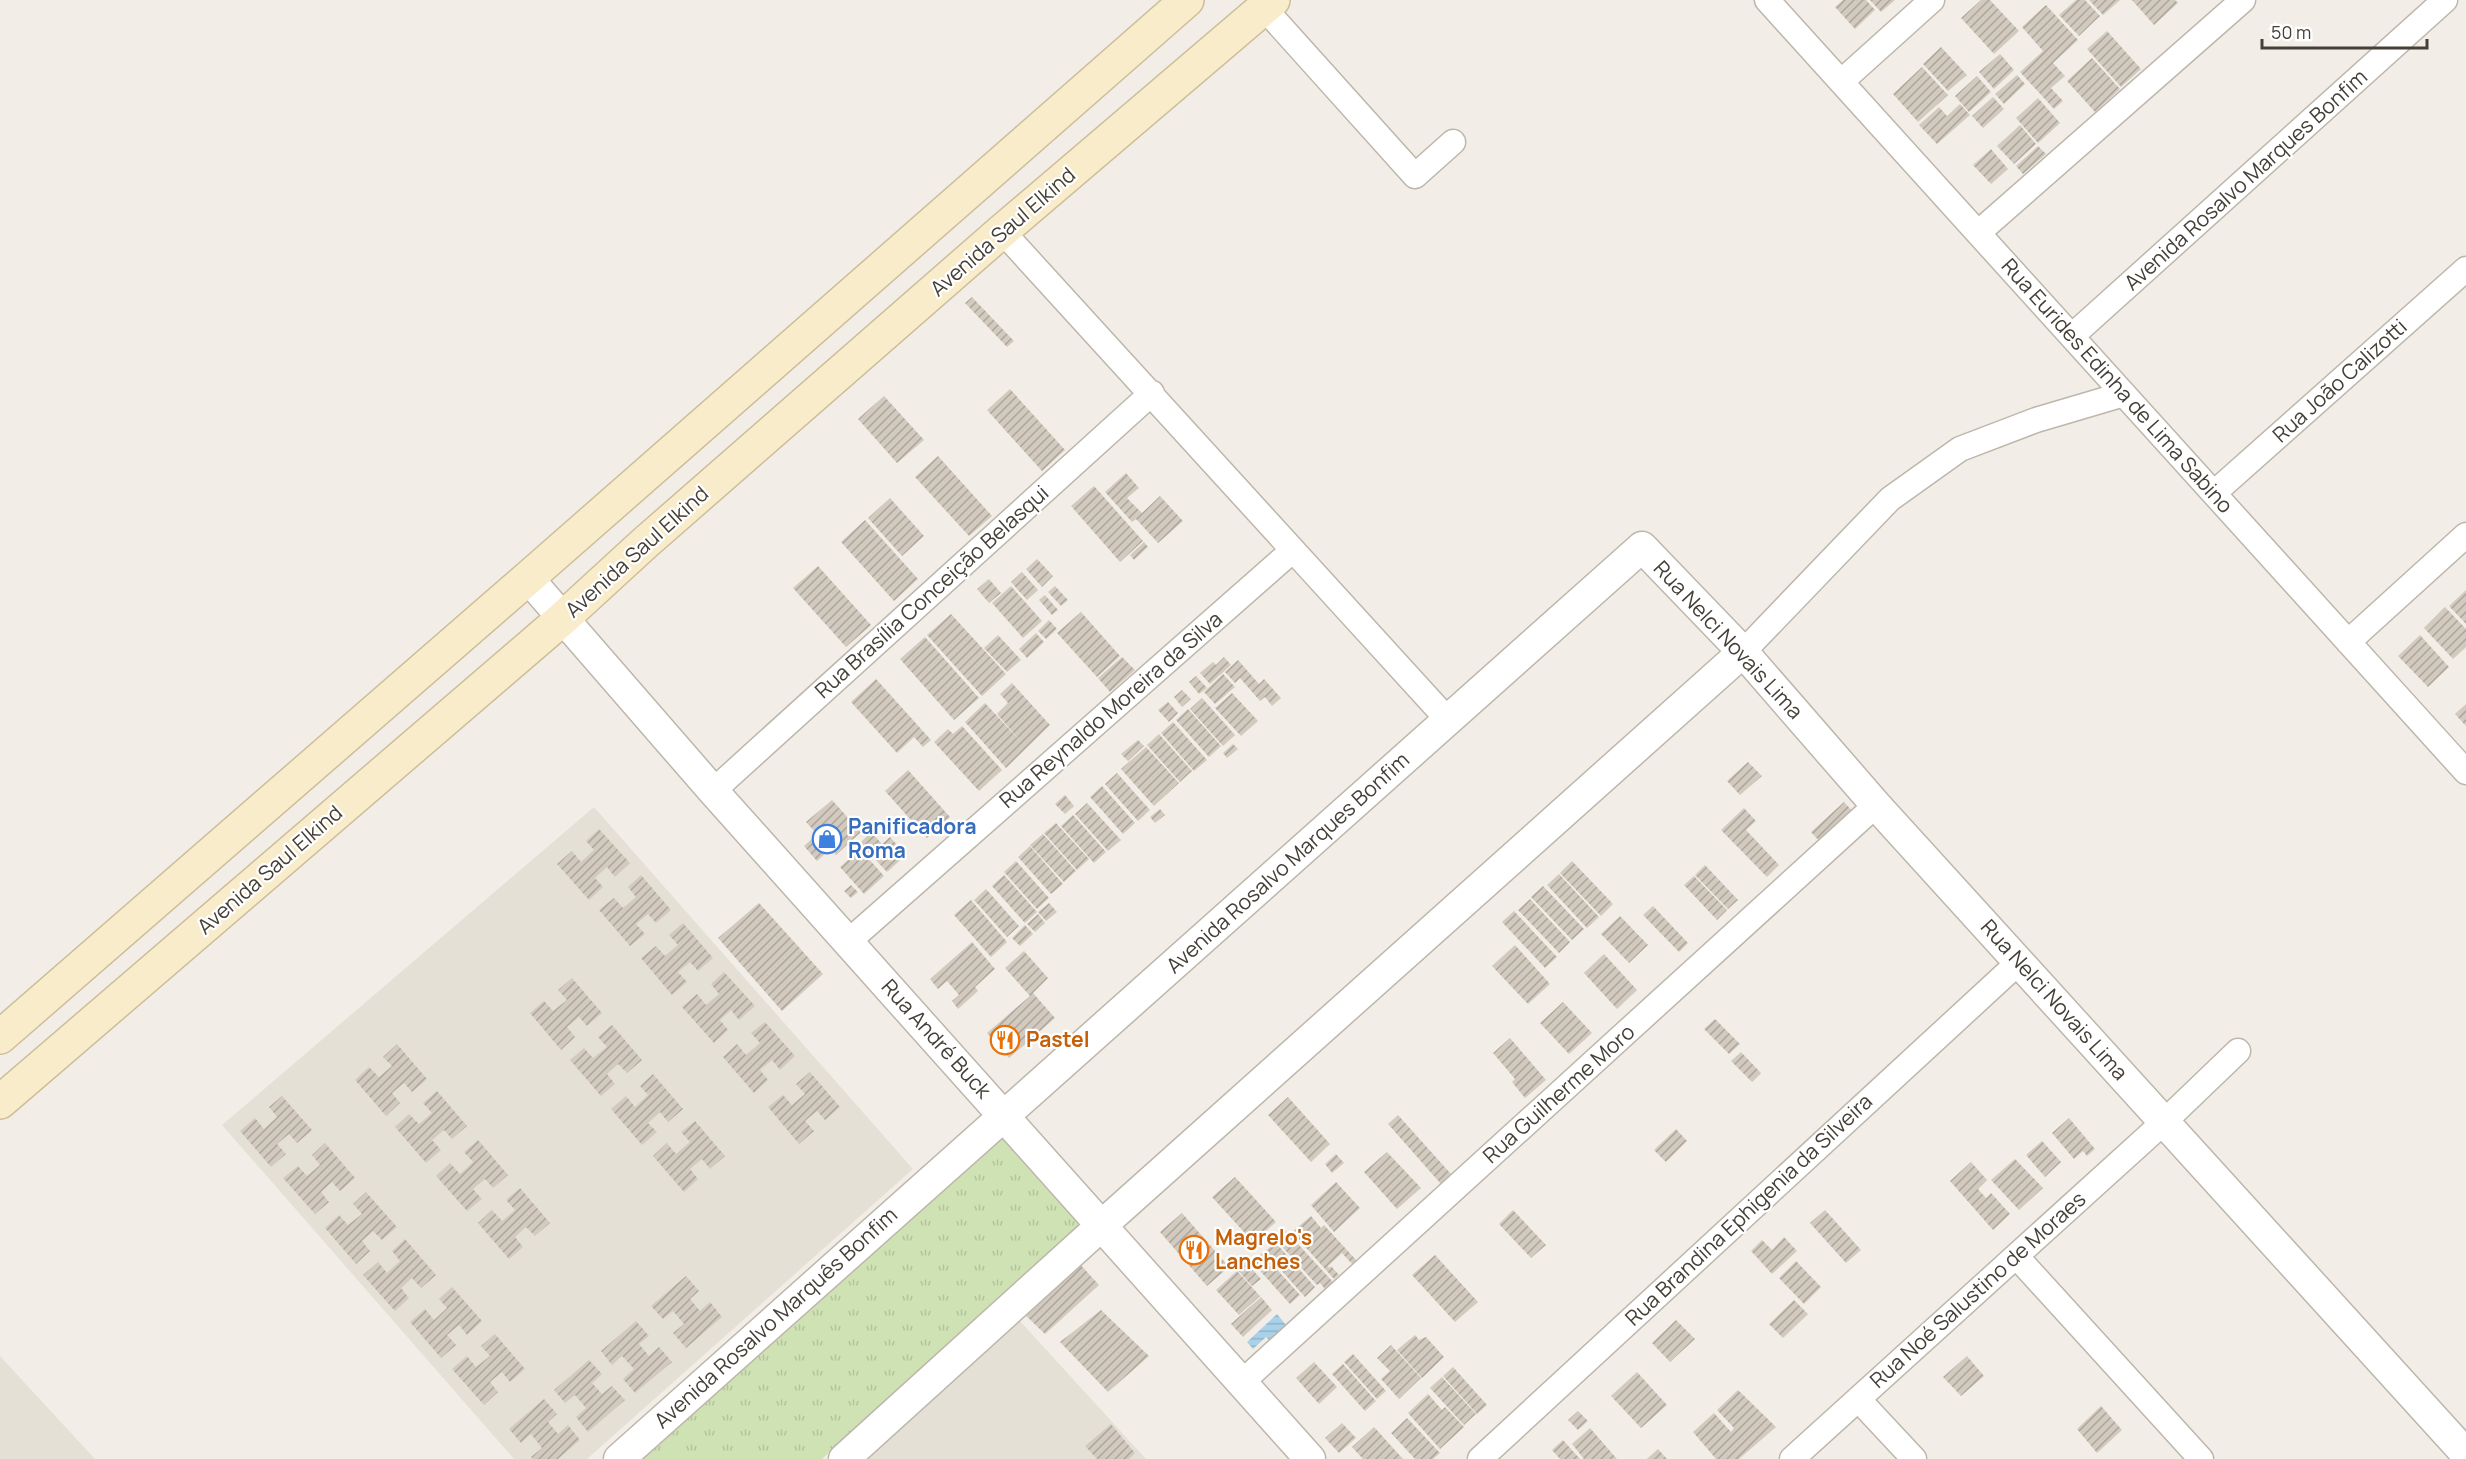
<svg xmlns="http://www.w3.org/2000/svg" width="2466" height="1459" viewBox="0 0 2466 1459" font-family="Manrope,sans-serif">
<defs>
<pattern id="grass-tufts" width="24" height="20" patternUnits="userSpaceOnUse" patternTransform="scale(1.5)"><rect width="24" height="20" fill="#cfe2b4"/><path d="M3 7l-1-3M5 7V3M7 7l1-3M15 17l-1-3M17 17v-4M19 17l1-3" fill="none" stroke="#b3c39b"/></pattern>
<pattern id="water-rules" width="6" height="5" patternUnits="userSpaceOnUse" patternTransform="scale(1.5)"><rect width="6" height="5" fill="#a9d1e9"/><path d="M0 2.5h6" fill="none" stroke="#93b4c8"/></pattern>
<pattern id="building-hatch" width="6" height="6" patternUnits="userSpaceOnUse" patternTransform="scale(1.5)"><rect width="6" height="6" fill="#d2cabe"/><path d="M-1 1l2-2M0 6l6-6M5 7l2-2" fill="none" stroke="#aca59b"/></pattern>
</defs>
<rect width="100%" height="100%" fill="#f2eee7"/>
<path fill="#e5e0d6" d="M 594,807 L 913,1169 L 587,1459 L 514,1459 L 222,1125 Z
M 1019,1320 L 1146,1459 L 864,1459 Z
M 0,1356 L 95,1459 L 0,1459 Z"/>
<path fill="url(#grass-tufts)" d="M 1002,1134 L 1080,1220 L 1076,1229 L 822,1459 L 643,1459 Z"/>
<path fill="url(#water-rules)" d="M 1277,1314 L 1286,1325 L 1269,1340 L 1266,1337 L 1253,1349 L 1247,1342 Z"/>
<path fill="url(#building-hatch)" d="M 1843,0 L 1866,0 L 1875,10 L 1855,29 L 1835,7 Z
M 1870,0 L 1895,0 L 1881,12 Z
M 1981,0 L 1990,0 L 2019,31 L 1994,54 L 1961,18 Z
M 2076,0 L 2085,0 L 2100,16 L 2079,36 L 2059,15 Z
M 2089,0 L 2120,0 L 2103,15 Z
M 2132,0 L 2175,0 L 2178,3 L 2154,25 Z
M 2046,5 L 2078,40 L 2053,63 L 2065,76 L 2051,88 L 2063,101 L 2054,109 L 2020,72 L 2043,51 L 2022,27 Z
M 2107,31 L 2141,69 L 2121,87 L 2087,49 Z
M 1941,47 L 1967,75 L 1948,91 L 1923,64 Z
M 2000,54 L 2014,70 L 1994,89 L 1979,72 Z
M 2092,58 L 2120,89 L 2095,112 L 2067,81 Z
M 1922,67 L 1948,95 L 1918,122 L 1893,94 Z
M 2017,75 L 2025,84 L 2004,104 L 1995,94 Z
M 1977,76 L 1991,92 L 1969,112 L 1955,96 Z
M 1993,97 L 2004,109 L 1983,128 L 1972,116 Z
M 2038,98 L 2060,123 L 2038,143 L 2016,118 Z
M 1960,104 L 1970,115 L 1937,144 L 1919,125 L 1939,107 L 1947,116 Z
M 2020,125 L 2036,144 L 2014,164 L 1997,146 Z
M 2038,146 L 2046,154 L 2023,174 L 2016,166 Z
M 1991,149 L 2008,169 L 1991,184 L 1973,165 Z
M 972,297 L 1014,341 L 1007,347 L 965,303 Z
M 1010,389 L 1065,450 L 1042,471 L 987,410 Z
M 884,396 L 924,440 L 897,463 L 858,419 Z
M 938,456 L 992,516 L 969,536 L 915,477 Z
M 1126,473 L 1139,488 L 1127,498 L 1142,513 L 1160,496 L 1183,521 L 1158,543 L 1136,519 L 1132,522 L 1105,492 Z
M 1094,486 L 1143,541 L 1120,562 L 1071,506 Z
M 890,498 L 924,536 L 902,556 L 868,518 Z
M 865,520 L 918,579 L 894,601 L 841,542 Z
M 1144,542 L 1148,547 L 1134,560 L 1130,555 Z
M 1037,559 L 1053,576 L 1042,587 L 1026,569 Z
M 818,566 L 871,625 L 846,647 L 793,588 Z
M 1022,572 L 1038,590 L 1027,600 L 1011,582 Z
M 989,579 L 1001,593 L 989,603 L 977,589 Z
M 1011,586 L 1042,621 L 1023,638 L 992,603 Z
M 1055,586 L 1068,600 L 1061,606 L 1048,592 Z
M 2466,590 L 2466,624 L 2449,606 Z
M 1045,595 L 1058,610 L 1052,615 L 1039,600 Z
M 2445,607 L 2466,629 L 2466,647 L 2453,659 L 2424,628 Z
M 1081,612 L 1120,656 L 1097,677 L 1057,633 Z
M 951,614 L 1006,674 L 982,696 L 927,635 Z
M 1049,620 L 1057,629 L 1046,639 L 1038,631 Z
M 1036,633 L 1044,642 L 1027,658 L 1019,649 Z
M 998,635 L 1021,660 L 1007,672 L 984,648 Z
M 2420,635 L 2449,667 L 2428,687 L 2398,656 Z
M 925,637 L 979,698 L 954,720 L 900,659 Z
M 1122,657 L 1135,670 L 1110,692 L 1098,678 Z
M 1224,657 L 1231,665 L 1210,684 L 1200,673 L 1213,662 L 1216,665 Z
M 1238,660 L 1259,684 L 1264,679 L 1281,698 L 1272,706 L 1265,697 L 1260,701 L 1240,678 L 1235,683 L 1225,672 Z
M 1223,674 L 1235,687 L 1215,704 L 1204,692 Z
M 1196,676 L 1207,688 L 1199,694 L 1189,682 Z
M 876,679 L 931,740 L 923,747 L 914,737 L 897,753 L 851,702 Z
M 1012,683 L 1050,725 L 1006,768 L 965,722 L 985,703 L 1023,744 L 997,714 L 1008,703 L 1000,694 Z
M 1182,690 L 1191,699 L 1182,707 L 1174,697 Z
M 1232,693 L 1258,721 L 1241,736 L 1215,708 Z
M 1202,698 L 1235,735 L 1223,746 L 1190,709 Z
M 1168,702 L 1178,713 L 1169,722 L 1158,710 Z
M 2466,704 L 2466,726 L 2455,714 Z
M 1188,709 L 1221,746 L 1209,757 L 1176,720 Z
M 1173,722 L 1207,760 L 1194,771 L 1161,733 Z
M 962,726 L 1002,770 L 979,791 L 934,742 L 948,729 L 953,734 Z
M 1159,734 L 1192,771 L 1180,782 L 1147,745 Z
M 1138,740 L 1144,746 L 1128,761 L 1121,754 Z
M 1233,744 L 1238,749 L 1227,758 L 1223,753 Z
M 1146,747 L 1179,783 L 1154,806 L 1121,769 Z
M 1748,762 L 1762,776 L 1740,795 L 1727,781 Z
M 908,770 L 950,817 L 927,838 L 885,791 Z
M 1117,773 L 1150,810 L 1138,821 L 1105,784 Z
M 1102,786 L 1135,823 L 1123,834 L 1090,797 Z
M 1065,795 L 1074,806 L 1065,814 L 1055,804 Z
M 832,800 L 861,832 L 836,855 L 806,822 Z
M 1844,802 L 1854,813 L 1821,843 L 1811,832 Z
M 1087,803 L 1121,840 L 1108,851 L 1075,814 Z
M 1744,808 L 1756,821 L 1746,830 L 1779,865 L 1767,877 L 1721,830 Z
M 1160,809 L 1165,815 L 1155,823 L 1150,817 Z
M 1073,815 L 1106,852 L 1094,863 L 1061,826 Z
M 1056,823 L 1089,859 L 1077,870 L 1044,833 Z
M 599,829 L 630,863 L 615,877 L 607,867 L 595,878 L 603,887 L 589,900 L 557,864 L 572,851 L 581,862 L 594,850 L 586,841 Z
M 871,832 L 882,844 L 890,837 L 906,855 L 887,872 L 860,843 Z
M 1043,834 L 1076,871 L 1064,882 L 1030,845 Z
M 815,836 L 829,850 L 817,861 L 804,846 Z
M 1030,846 L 1063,884 L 1051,894 L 1018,857 Z
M 860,849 L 884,876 L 864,894 L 840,867 Z
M 1016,861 L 1049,898 L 1037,909 L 1004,872 Z
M 1572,861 L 1613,904 L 1601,916 L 1560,873 Z
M 1705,865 L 1738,900 L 1728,909 L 1695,875 Z
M 1559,874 L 1599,917 L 1587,928 L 1547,885 Z
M 641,875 L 671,910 L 656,923 L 648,914 L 636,924 L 645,934 L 630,946 L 599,910 L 614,898 L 623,908 L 636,897 L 628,887 Z
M 1004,875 L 1037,912 L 1025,923 L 992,886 Z
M 1694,876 L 1727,910 L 1717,920 L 1684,885 Z
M 851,885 L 858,892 L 851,898 L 844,891 Z
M 1543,886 L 1584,929 L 1572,940 L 1531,897 Z
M 986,889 L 1019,926 L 1007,937 L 974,900 Z
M 1530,899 L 1570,942 L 1559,953 L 1518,910 Z
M 971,900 L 1007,942 L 991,957 L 954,915 Z
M 759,903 L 823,974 L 782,1011 L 718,938 Z
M 1049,903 L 1057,912 L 1046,921 L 1038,912 Z
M 1653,906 L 1688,943 L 1679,952 L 1643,915 Z
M 1514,911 L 1557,957 L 1545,968 L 1502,922 Z
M 1038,914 L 1045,923 L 1035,932 L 1027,924 Z
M 1620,916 L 1648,945 L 1629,963 L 1601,934 Z
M 683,923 L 713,958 L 698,971 L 690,962 L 678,972 L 687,982 L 672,995 L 641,958 L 656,946 L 665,956 L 678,945 L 669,935 Z
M 1025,925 L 1033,934 L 1020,946 L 1012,938 Z
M 972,942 L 995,969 L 975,987 L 978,991 L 958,1009 L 952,1001 L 959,995 L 947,981 L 938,989 L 930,979 Z
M 1515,945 L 1550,984 L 1528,1004 L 1492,966 Z
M 1024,951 L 1048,978 L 1033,993 L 1055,1018 L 1009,1058 L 987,1033 L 1030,996 L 1005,968 Z
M 1604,954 L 1637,990 L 1617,1009 L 1584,973 Z
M 724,972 L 755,1006 L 739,1020 L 731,1010 L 720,1020 L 728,1030 L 714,1043 L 682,1007 L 697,994 L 706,1005 L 719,994 L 711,984 Z
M 572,978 L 602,1013 L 587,1026 L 579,1017 L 567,1027 L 575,1037 L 561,1050 L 530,1013 L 544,1001 L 553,1011 L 567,1000 L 558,990 Z
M 1563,1002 L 1592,1033 L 1569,1054 L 1540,1023 Z
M 1715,1019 L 1740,1044 L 1729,1054 L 1704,1029 Z
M 765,1022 L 795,1056 L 780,1070 L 772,1060 L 760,1070 L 768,1080 L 754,1093 L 723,1057 L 737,1044 L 746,1055 L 760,1043 L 751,1033 Z
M 612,1025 L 642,1060 L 627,1073 L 618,1064 L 607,1074 L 615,1084 L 601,1096 L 570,1060 L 584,1048 L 593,1058 L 607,1047 L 598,1037 Z
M 1510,1038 L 1546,1080 L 1525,1098 L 1512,1082 L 1515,1079 L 1493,1053 Z
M 397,1044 L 427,1079 L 412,1092 L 404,1083 L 392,1093 L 400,1103 L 386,1116 L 355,1080 L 369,1067 L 379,1077 L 392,1066 L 383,1057 Z
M 1741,1052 L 1761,1073 L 1752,1082 L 1731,1061 Z
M 810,1072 L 840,1107 L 825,1120 L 817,1111 L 805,1121 L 814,1131 L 799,1144 L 768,1107 L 783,1095 L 792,1105 L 805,1094 L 796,1084 Z
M 653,1074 L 683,1109 L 668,1122 L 660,1112 L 648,1123 L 657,1132 L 642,1145 L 611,1109 L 626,1096 L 635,1107 L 648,1095 L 640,1086 Z
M 437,1091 L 467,1126 L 452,1139 L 444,1130 L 432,1140 L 441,1150 L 426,1163 L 395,1127 L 409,1114 L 419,1124 L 432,1113 L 423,1103 Z
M 282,1096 L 312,1130 L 297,1143 L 289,1134 L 277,1144 L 286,1154 L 271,1167 L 240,1131 L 255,1118 L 264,1129 L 277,1117 L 269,1107 Z
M 1288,1097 L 1330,1144 L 1311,1162 L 1268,1115 Z
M 1398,1115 L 1451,1174 L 1441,1184 L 1388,1124 Z
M 2069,1118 L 2095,1149 L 2087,1156 L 2083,1151 L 2074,1159 L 2052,1133 Z
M 695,1121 L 725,1156 L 710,1169 L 702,1159 L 690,1169 L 698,1179 L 684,1192 L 653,1156 L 667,1143 L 676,1154 L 690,1142 L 681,1132 Z
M 1676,1129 L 1687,1141 L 1666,1162 L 1654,1150 Z
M 478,1140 L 508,1175 L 493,1188 L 485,1179 L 473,1189 L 482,1199 L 467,1211 L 436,1176 L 450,1163 L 460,1174 L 473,1162 L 464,1152 Z
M 2042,1141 L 2061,1162 L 2045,1177 L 2026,1155 Z
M 325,1143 L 355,1178 L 340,1191 L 332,1182 L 321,1192 L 329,1202 L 315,1214 L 283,1178 L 298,1166 L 307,1176 L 320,1165 L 312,1155 Z
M 1387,1152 L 1421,1188 L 1397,1209 L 1364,1172 Z
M 1336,1154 L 1344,1163 L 1332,1173 L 1325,1164 Z
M 2015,1159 L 2043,1188 L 2019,1210 L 1991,1180 Z
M 1971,1162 L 1987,1180 L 1978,1189 L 1986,1198 L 1991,1193 L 2010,1214 L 1993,1230 L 1950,1181 Z
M 1235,1177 L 1276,1222 L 1253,1242 L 1212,1197 Z
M 1336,1182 L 1360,1208 L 1334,1232 L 1311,1205 Z
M 520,1188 L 550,1223 L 535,1236 L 526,1227 L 515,1237 L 523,1247 L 509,1259 L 478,1223 L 492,1210 L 502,1221 L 515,1210 L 506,1200 Z
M 366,1192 L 397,1227 L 382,1240 L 373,1231 L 362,1241 L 370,1251 L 356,1264 L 325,1228 L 339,1215 L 348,1225 L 362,1214 L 353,1204 Z
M 1513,1210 L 1546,1245 L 1531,1258 L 1499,1224 Z
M 1825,1210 L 1861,1250 L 1846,1263 L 1810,1223 Z
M 1182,1213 L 1229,1267 L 1207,1286 L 1160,1232 Z
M 1311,1216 L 1321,1228 L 1324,1225 L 1357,1261 L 1353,1265 L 1342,1253 L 1328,1266 L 1329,1268 L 1331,1266 L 1339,1275 L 1334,1279 L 1292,1232 Z
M 1286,1231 L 1333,1282 L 1325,1289 L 1320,1283 L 1317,1285 L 1276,1240 Z
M 1784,1237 L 1797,1251 L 1772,1274 L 1751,1251 L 1762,1240 L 1772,1250 Z
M 405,1239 L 436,1275 L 421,1288 L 412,1278 L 401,1288 L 409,1298 L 395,1311 L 363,1275 L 378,1262 L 387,1273 L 400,1261 L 392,1251 Z
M 1275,1242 L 1315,1287 L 1305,1297 L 1265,1252 Z
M 1262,1253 L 1300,1295 L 1290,1304 L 1252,1262 Z
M 1435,1255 L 1478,1302 L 1455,1322 L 1412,1275 Z
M 1242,1258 L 1261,1279 L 1252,1286 L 1234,1266 Z
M 1796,1261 L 1821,1287 L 1804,1304 L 1779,1278 Z
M 1078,1262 L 1099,1285 L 1045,1334 L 1021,1311 Z
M 1237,1271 L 1260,1296 L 1239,1315 L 1216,1290 Z
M 686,1276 L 699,1291 L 690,1299 L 700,1311 L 710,1302 L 722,1317 L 686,1348 L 673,1333 L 684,1324 L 673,1311 L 663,1319 L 651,1306 Z
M 452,1287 L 482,1321 L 467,1335 L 459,1325 L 447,1335 L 456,1345 L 441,1358 L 410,1322 L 425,1309 L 434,1320 L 447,1308 L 439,1299 Z
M 1261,1297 L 1272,1310 L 1243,1337 L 1231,1324 Z
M 1794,1300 L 1808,1314 L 1783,1338 L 1769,1324 Z
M 1101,1310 L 1149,1356 L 1108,1392 L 1060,1342 Z
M 1676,1320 L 1695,1339 L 1670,1362 L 1652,1343 Z
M 636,1321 L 649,1336 L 639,1344 L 649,1356 L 659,1347 L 672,1362 L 635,1393 L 623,1379 L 634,1369 L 622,1356 L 612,1365 L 601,1351 Z
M 495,1334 L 525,1369 L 510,1382 L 502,1372 L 490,1382 L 498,1392 L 484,1405 L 452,1369 L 467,1356 L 476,1367 L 490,1356 L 481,1346 Z
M 1415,1335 L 1419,1340 L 1426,1337 L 1444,1357 L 1422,1378 L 1397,1350 Z
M 1391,1345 L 1421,1378 L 1399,1399 L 1381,1379 L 1390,1371 L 1377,1358 Z
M 1353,1354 L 1386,1391 L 1377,1399 L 1344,1362 Z
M 1967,1356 L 1984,1376 L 1961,1396 L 1943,1377 Z
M 589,1360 L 602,1374 L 592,1383 L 602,1394 L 612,1386 L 625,1400 L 588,1432 L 576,1417 L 586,1408 L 575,1395 L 565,1403 L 554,1390 Z
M 1314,1362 L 1337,1387 L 1319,1404 L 1296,1378 Z
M 1343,1364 L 1376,1401 L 1365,1411 L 1332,1374 Z
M 1453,1367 L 1487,1405 L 1477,1414 L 1443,1376 Z
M 1637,1372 L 1667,1405 L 1641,1428 L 1611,1396 Z
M 1442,1377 L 1476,1414 L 1464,1425 L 1430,1388 Z
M 1738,1390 L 1776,1427 L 1739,1459 L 1716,1459 L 1693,1432 L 1714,1413 L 1731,1432 L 1734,1428 L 1717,1410 Z
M 1428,1394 L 1442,1410 L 1445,1407 L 1464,1427 L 1440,1449 L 1408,1413 Z
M 544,1399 L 557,1414 L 548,1422 L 558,1434 L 568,1425 L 580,1440 L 558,1459 L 533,1459 L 531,1457 L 542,1448 L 531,1434 L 521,1443 L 509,1429 Z
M 2101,1406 L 2122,1430 L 2097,1453 L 2077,1429 Z
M 1578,1411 L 1588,1421 L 1578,1430 L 1568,1420 Z
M 1407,1418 L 1440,1453 L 1433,1459 L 1415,1459 L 1391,1433 Z
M 1342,1423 L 1356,1438 L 1339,1453 L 1325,1438 Z
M 1111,1424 L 1135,1453 L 1129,1459 L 1097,1459 L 1085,1446 Z
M 1374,1427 L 1403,1459 L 1363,1459 L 1352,1447 Z
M 1590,1428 L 1617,1459 L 1584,1459 L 1572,1444 Z
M 1563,1440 L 1580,1459 L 1560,1459 L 1552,1450 Z
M 1658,1449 L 1667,1459 L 1647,1459 Z"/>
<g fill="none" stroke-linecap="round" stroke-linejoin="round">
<g stroke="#bdb6ab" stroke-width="27">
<path id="minor" d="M 1767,0 L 2466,772
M 1264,8 L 1415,176 L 1453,142
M 1842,81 L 1932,0
M 1002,231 L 1448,720
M 1979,232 L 2243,0
M 2072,336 L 2445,0
M 2214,493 L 2466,269
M 2348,642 L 2466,535
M 1743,652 L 1890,499 L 1960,449 L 2036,420 L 2124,394
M 713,791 L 1152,393
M 849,941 L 1293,550
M 2016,1256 L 2201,1459
M 1241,1383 L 1876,805
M 1858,1399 L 1914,1459
M 1480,1459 L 2019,962
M 1792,1459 L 2164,1122 L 2238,1051"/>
</g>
<g stroke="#bdb6ab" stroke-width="33">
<path id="tertiary" d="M 528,578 L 713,791 L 1310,1459
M 619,1459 L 1642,547 L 1743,652 L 1876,805 L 2466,1454
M 844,1459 L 1101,1226 L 1743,652"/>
</g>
<g stroke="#cdbe9b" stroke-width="36">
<path id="secondary" d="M 0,1037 L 528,578 L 1187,0
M 0,1102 L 562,619 L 646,542 L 1002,231 L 1273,0"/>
</g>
<use href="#minor" stroke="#fff" stroke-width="24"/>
<use href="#tertiary" stroke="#fff" stroke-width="30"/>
<use href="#secondary" stroke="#f9ecca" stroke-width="33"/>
</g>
<defs>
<g id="shop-ring" transform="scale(1.5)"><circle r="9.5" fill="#fff" stroke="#3f7fe0" stroke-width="1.5"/><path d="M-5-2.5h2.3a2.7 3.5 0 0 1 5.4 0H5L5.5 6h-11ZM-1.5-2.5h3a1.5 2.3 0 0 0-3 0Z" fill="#3f7fe0"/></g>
<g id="restaurant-ring" transform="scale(1.5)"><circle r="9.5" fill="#fff" stroke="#e8710a" stroke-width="1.5"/><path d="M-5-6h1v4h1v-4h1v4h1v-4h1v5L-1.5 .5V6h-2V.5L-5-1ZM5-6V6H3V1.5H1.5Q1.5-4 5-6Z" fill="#e8710a"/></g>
</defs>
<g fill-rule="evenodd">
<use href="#shop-ring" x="827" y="839"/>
<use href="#restaurant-ring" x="1005" y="1040"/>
<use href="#restaurant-ring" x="1194" y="1250"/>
</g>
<g text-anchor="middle" stroke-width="4.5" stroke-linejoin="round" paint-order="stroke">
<g font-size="21" fill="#443f37" stroke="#fff">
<text transform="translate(2246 180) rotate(-42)" y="7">Avenida Rosalvo Marques Bonfim</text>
<text transform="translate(1003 232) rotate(-41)" y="7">Avenida Saul Elkind</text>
<text transform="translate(2340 381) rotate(-42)" y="7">Rua João Calizotti</text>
<text transform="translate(2117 386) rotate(48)" y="7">Rua Eurides Edinha de Lima Sabino</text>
<text transform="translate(637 552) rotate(-42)" y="7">Avenida Saul Elkind</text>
<text transform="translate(932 592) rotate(-42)" y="7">Rua Brasília Conceição Belasqui</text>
<text transform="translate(1728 640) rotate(47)" y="7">Rua Nelci Novais Lima</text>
<text transform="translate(1111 710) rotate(-41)" y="7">Rua Reynaldo Moreira da Silva</text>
<text transform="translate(1288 863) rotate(-42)" y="7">Avenida Rosalvo Marques Bonfim</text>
<text transform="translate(270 870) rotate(-41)" y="7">Avenida Saul Elkind</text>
<text transform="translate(2054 1000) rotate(48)" y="7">Rua Nelci Novais Lima</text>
<text transform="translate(936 1039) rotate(48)" y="7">Rua André Buck</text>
<text transform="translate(1559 1094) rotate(-42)" y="7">Rua Guilherme Moro</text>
<text transform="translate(1749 1210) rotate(-43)" y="7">Rua Brandina Ephigenia da Silveira</text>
<text transform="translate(1978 1290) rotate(-42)" y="7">Rua Noé Salustino de Moraes</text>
<text transform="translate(776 1318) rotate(-42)" y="7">Avenida Rosalvo Marquês Bonfim</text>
</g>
<g font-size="21" font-weight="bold" fill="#366cbe" stroke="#fff" text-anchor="start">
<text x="848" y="834">Panificadora<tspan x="848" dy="24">Roma</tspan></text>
</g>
<g font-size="21" font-weight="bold" fill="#c56008" stroke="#fff" text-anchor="start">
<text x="1026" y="1047">Pastel</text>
<text x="1215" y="1245">Magrelo's<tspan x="1215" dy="24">Lanches</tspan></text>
</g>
</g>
<path d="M2262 39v9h165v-9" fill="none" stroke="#443f37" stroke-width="3"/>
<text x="2271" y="39" font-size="18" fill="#443f37" stroke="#ffffff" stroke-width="4.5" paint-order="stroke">50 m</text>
</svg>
